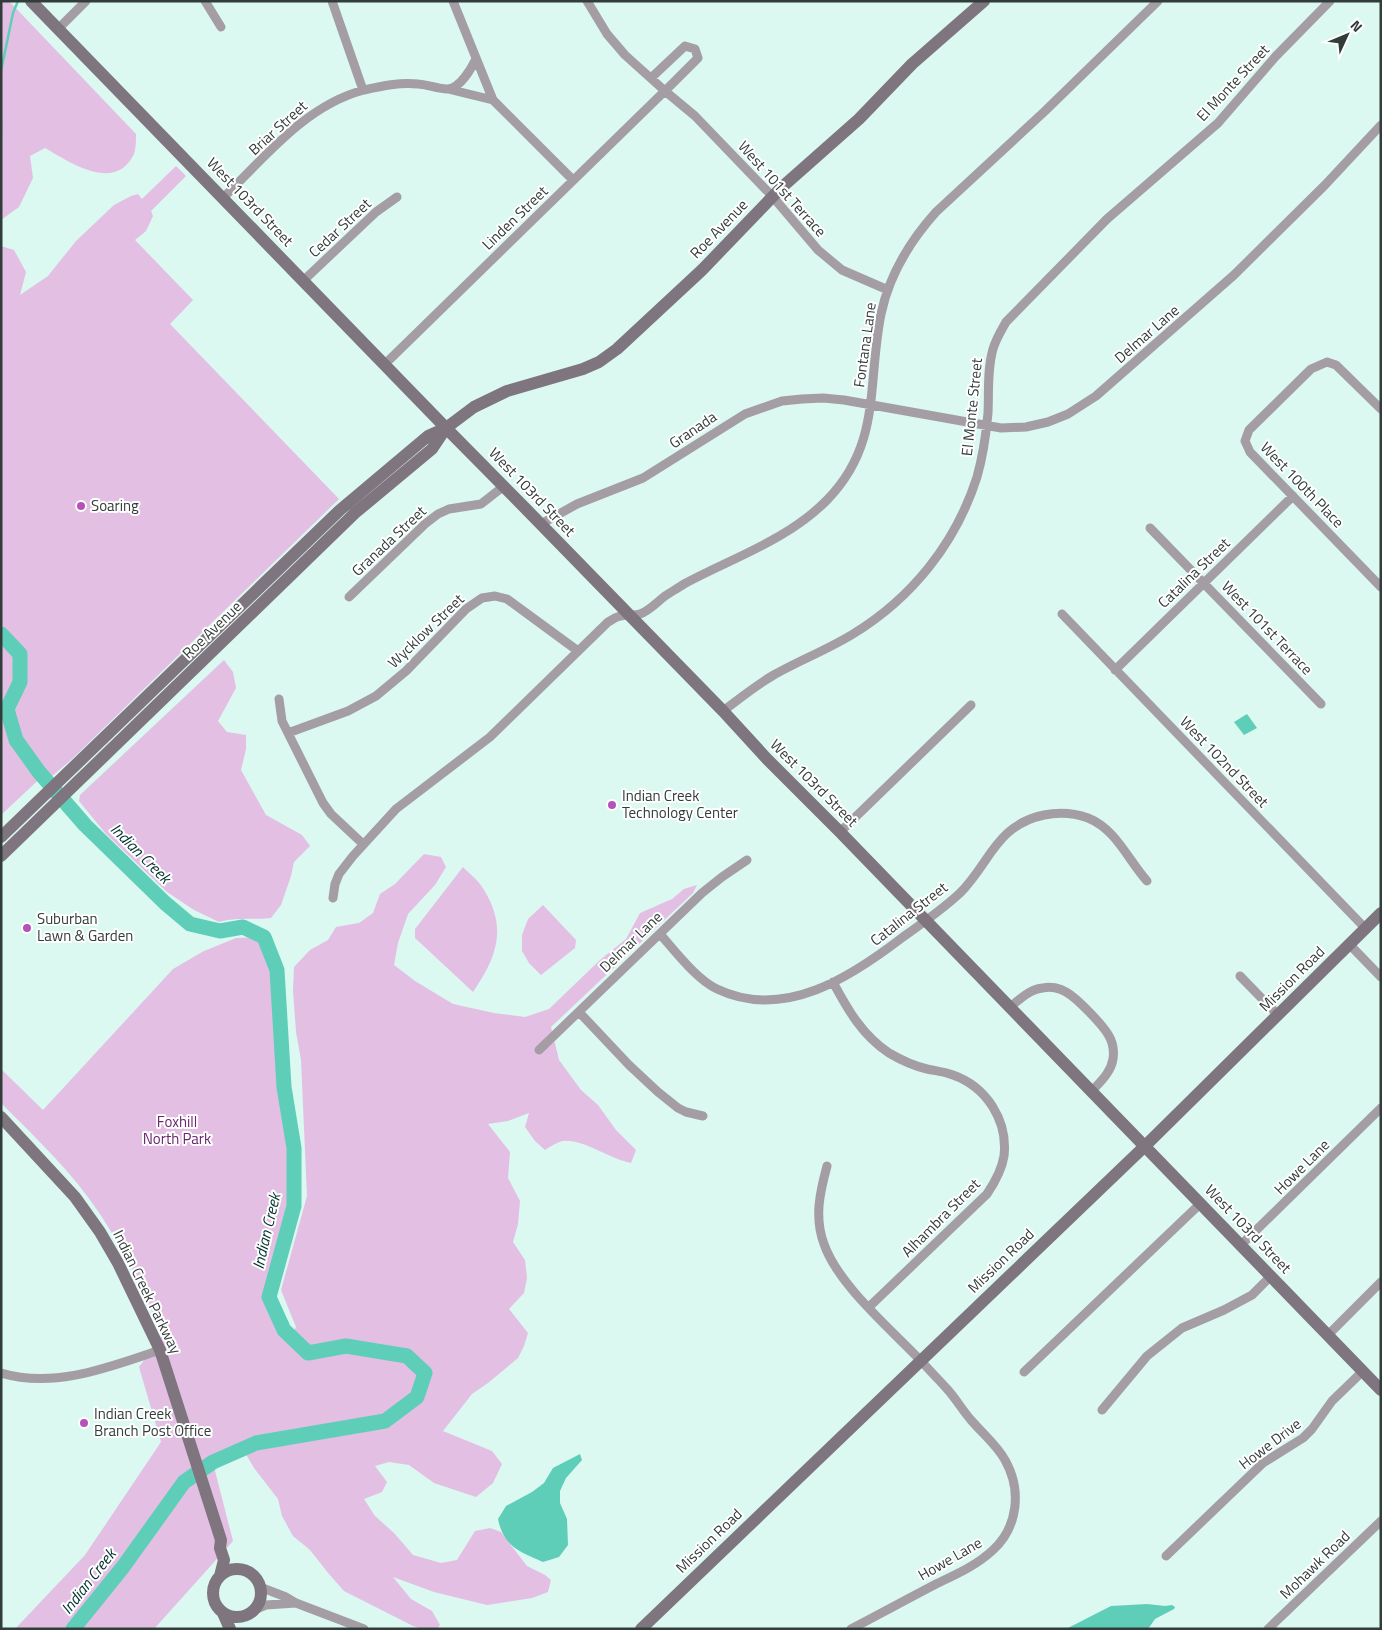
<svg xmlns="http://www.w3.org/2000/svg" width="1382" height="1630" viewBox="0 0 1382 1630" font-family="'Titillium Web',sans-serif">
<rect width="100%" height="100%" fill="#dbf8f1"/>
<path fill="#e3bfe4" d="M 1,1 L 9,1 L 136,134 C 136,140 136,148 134,154 C 115,193 71,163 45,148 L 30,156 L 33,178 L 19,207 L 1,220 Z
M 176,166 L 186,176 L 151,211 L 153,216 L 146,231 L 135,240 L 193,300 L 170,324 L 339,499 L 72,759 L 51,777 L 47,772 L 1,815 L 1,246 L 14,250 L 26,272 L 20,295 L 48,276 L 76,241 L 114,205 L 131,196 L 138,194 L 142,199 Z
M 224,660 L 233,672 L 236,688 L 218,721 L 227,732 L 246,735 L 246,749 L 241,770 L 266,815 L 302,835 L 310,846 L 294,862 L 291,876 L 281,905 L 271,918 C 253,920 236,917 219,922 L 194,910 L 167,892 L 106,834 L 79,801 L 80,795 Z
M 424,854 L 441,857 L 446,867 L 435,885 L 408,914 L 398,943 L 394,965 L 415,981 L 453,1004 L 494,1013 L 525,1017 L 549,1009 L 600,960 L 626,939 L 640,913 L 672,899 L 684,889 L 697,885 L 693,893 L 551,1027 L 559,1060 L 581,1090 L 598,1105 L 616,1130 L 636,1150 L 631,1163 C 609,1159 584,1139 563,1141 C 557,1142 550,1147 545,1150 L 535,1141 L 525,1127 L 529,1113 L 508,1121 L 488,1124 L 510,1152 L 508,1178 L 520,1201 L 518,1224 L 513,1242 L 525,1260 L 527,1278 L 524,1293 L 509,1309 L 528,1333 L 524,1346 L 518,1358 L 488,1383 L 472,1394 L 443,1431 L 492,1451 L 502,1464 L 493,1483 L 476,1497 L 434,1483 L 409,1465 L 389,1462 L 375,1466 L 387,1482 L 382,1492 L 364,1499 L 375,1516 L 394,1533 L 413,1555 L 441,1563 L 457,1560 L 475,1531 L 490,1528 L 501,1532 L 527,1566 L 545,1575 L 551,1580 L 548,1592 L 532,1598 L 487,1605 L 434,1592 L 393,1577 L 411,1599 L 432,1611 L 440,1625 L 437,1629 L 424,1629 L 413,1626 L 344,1591 L 329,1574 L 310,1550 L 293,1536 L 282,1516 L 278,1499 L 254,1468 L 243,1449 L 213,1463 L 233,1541 L 154,1629 L 15,1629 L 85,1555 L 161,1442 L 139,1367 L 163,1335 C 144,1294 125,1252 100,1214 C 73,1173 36,1138 1,1103 L 1,1069 L 43,1110 L 173,969 L 204,951 L 236,938 L 264,937 L 277,970 L 284,1087 L 294,1149 L 294,1206 L 269,1297 L 284,1330 L 291,1336 L 296,1327 L 281,1290 L 307,1196 L 301,1060 L 296,1032 L 293,991 L 294,967 L 310,950 L 328,940 L 336,927 L 359,923 L 373,913 L 380,894 L 395,884 Z
M 463,867 C 470,874 479,881 484,890 C 508,929 496,958 473,992 L 415,938 L 415,929 Z
M 543,905 L 576,940 L 575,948 L 541,975 L 529,963 L 522,951 L 522,935 L 528,919 Z"/>
<path fill="#5eceb8" d="M 1247,714 L 1257,728 L 1244,735 L 1234,722 Z
M 580,1454 L 582,1460 L 566,1478 L 560,1491 L 560,1503 L 567,1519 L 568,1545 L 559,1557 L 543,1562 C 519,1551 504,1547 498,1519 L 506,1506 L 532,1492 L 544,1483 L 553,1468 Z
M 1147,1604 L 1165,1606 L 1172,1605 L 1175,1607 L 1174,1609 L 1155,1619 L 1148,1629 L 1066,1629 L 1111,1606 Z"/>
<g fill="none" stroke-linecap="round" stroke-linejoin="round">
<path stroke="#5eceb8" stroke-width="2.5" d="M 1,71 L 13,13 L 18,1
M 1,120 L 1,134"/>
<path stroke="#5eceb8" stroke-width="15" d="M 1,634 L 20,654 L 20,682 L 7,709 L 16,740 L 39,772 L 85,825 L 165,903 L 190,924 L 220,931 L 243,927 L 264,937 L 277,970 L 284,1087 L 294,1148 L 294,1206 L 269,1297 L 284,1330 L 308,1353 L 346,1346 L 407,1356 L 425,1373 L 417,1397 L 385,1421 L 256,1443 L 213,1462 L 184,1482 L 123,1567 L 73,1629"/>
<path stroke="#a49da4" stroke-width="9" d="M 205,1 L 221,27
M 332,1 L 363,90
M 453,1 L 493,100 L 573,180
M 587,1 L 607,34 L 625,55 L 665,91 L 695,116 L 773,197 L 818,250 L 842,270 L 888,290
M 58,29 L 86,1
M 448,89 L 493,100
M 223,198 C 265,157 306,105 364,90 C 382,86 400,82 418,84 C 425,84 442,90 448,89 C 460,88 471,69 476,59
M 304,280 L 376,212 L 397,197
M 384,365 L 673,83 L 698,58 L 695,49 L 685,46 L 651,78
M 1381,409 L 1336,365 L 1327,362 L 1311,369 L 1249,430 L 1245,441 L 1250,452 L 1381,587
M 541,524 L 577,504 L 643,478 L 745,414 L 782,401 L 802,399 L 823,398 L 844,400 L 1001,428 L 1026,427 L 1048,422 L 1068,414 L 1096,396 L 1234,275 L 1325,185 L 1381,125
M 1150,528 L 1321,704
M 349,597 L 425,524 L 438,514 L 449,509 L 481,504 L 504,486
M 1062,614 L 1365,928
M 1115,670 L 1293,496
M 279,699 L 282,721 L 323,803 L 331,814 L 363,844
M 723,711 C 739,699 755,686 772,676 C 798,661 827,650 853,634 C 912,598 956,543 977,477 C 983,456 986,435 988,413 C 989,392 987,370 993,349 C 996,339 1001,331 1006,322 L 1107,219 L 1218,123 L 1276,56 L 1330,1
M 288,733 L 348,711 L 376,696 L 406,671 L 466,609 L 482,598 L 495,596 L 507,599 L 578,651
M 840,832 L 971,705
M 333,898 L 335,884 L 339,874 L 353,856 L 396,809 L 490,737 L 608,622 C 612,620 617,616 621,616 C 627,614 634,616 640,614 C 649,611 657,602 665,596 C 671,592 678,588 684,584 C 732,558 788,540 827,500 C 882,444 867,383 881,314 C 889,276 910,241 936,212 L 1045,111 L 1158,1
M 660,934 C 675,951 697,980 717,989 C 784,1021 851,977 903,937 C 923,923 943,909 960,893 C 990,863 996,825 1044,815 C 1059,812 1074,813 1088,818 C 1116,829 1128,860 1147,881
M 1349,944 L 1381,977
M 1240,976 L 1278,1015
M 833,982 C 848,1010 862,1035 889,1053 C 901,1060 914,1066 927,1069 C 936,1071 945,1072 953,1075 C 987,1087 1008,1121 1004,1156 C 1002,1169 995,1182 987,1194 L 869,1307
M 1010,1007 C 1020,999 1030,989 1043,988 C 1050,986 1060,988 1066,992 C 1077,998 1103,1025 1109,1036 C 1113,1043 1114,1052 1113,1059 C 1111,1072 1101,1081 1092,1091
M 579,1012 L 629,1065 L 658,1092 L 678,1108 L 686,1112 L 703,1116
M 539,1050 L 702,893 L 722,877 L 747,860
M 827,1166 C 820,1192 814,1217 824,1244 C 838,1285 892,1330 922,1362 C 931,1372 940,1381 948,1390 C 956,1399 963,1411 971,1420 C 982,1433 997,1445 1005,1460 C 1022,1490 1018,1527 993,1550 C 977,1565 957,1574 938,1583 C 909,1598 880,1614 851,1629
M 1241,1245 L 1381,1108
M 1328,1335 L 1381,1282
M 1024,1372 L 1201,1203
M 1,1373 C 55,1389 109,1367 160,1350
M 1102,1410 L 1147,1356 L 1182,1328 L 1224,1310 L 1252,1295 L 1271,1276
M 1166,1556 L 1263,1463 L 1303,1438 L 1312,1429 L 1332,1401 L 1363,1371
M 260,1587 L 286,1597 L 296,1603 L 364,1629
M 254,1610 L 266,1605 L 296,1603
M 1268,1629 L 1381,1521"/>
<path stroke="#7f757f" stroke-width="12" d="M 31,1 L 446,428 L 526,509 L 723,711 L 767,759 L 840,832 L 1381,1390
M 1,837 L 340,510 L 428,436 L 446,428 L 474,407 L 507,391 L 583,369 L 599,362 L 617,349 L 702,270 L 781,188 L 859,119 L 912,64 L 984,1
M 1,856 L 355,513 L 432,449 L 446,428
M 1,1117 L 75,1197 L 100,1232 L 118,1263 L 160,1350 L 221,1540 L 220,1548 L 224,1560 L 220,1576
M213 1593a24 24 0 1 1 48 0a24 24 0 1 1-48 0Z
M 223,1613 L 230,1629
M 641,1629 L 1145,1146 L 1381,913"/>
</g>
<g fill="#b352b9" stroke="#fff" stroke-width="2">
<circle cx="81" cy="506" r="5"/>
<circle cx="612" cy="805" r="5"/>
<circle cx="27" cy="928" r="5"/>
<circle cx="84" cy="1423" r="5"/>
</g>
<g text-anchor="middle" stroke-width="4" stroke-linejoin="round" paint-order="stroke">
<g font-size="15" fill="#323d3a" stroke="#fff">
<text transform="translate(1233 83) rotate(-47)" y="5">El Monte Street</text>
<text transform="translate(278 128) rotate(-42)" y="5">Briar Street</text>
<text transform="translate(782 189) rotate(48)" y="5">West 101st Terrace</text>
<text transform="translate(250 202) rotate(46)" y="5">West 103rd Street</text>
<text transform="translate(515 218) rotate(-44)" y="5">Linden Street</text>
<text transform="translate(340 228) rotate(-43)" y="5">Cedar Street</text>
<text transform="translate(719 229) rotate(-46)" y="5">Roe Avenue</text>
<text transform="translate(1147 334) rotate(-41)" y="5">Delmar Lane</text>
<text transform="translate(865 345) rotate(-82)" y="5">Fontana Lane</text>
<text transform="translate(972 407) rotate(-84)" y="5">El Monte Street</text>
<text transform="translate(693 430) rotate(-34)" y="5">Granada</text>
<text transform="translate(1302 485) rotate(46)" y="5">West 100th Place</text>
<text transform="translate(532 492) rotate(46)" y="5">West 103rd Street</text>
<text transform="translate(389 541) rotate(-43)" y="5">Granada Street</text>
<text transform="translate(1194 573) rotate(-44)" y="5">Catalina Street</text>
<text transform="translate(1267 628) rotate(46)" y="5">West 101st Terrace</text>
<text transform="translate(212 630) rotate(-44)" y="5">Roe Avenue</text>
<text transform="translate(426 631) rotate(-44)" y="5">Wycklow Street</text>
<text transform="translate(1224 762) rotate(46)" y="5">West 102nd Street</text>
<text transform="translate(814 783) rotate(45)" y="5">West 103rd Street</text>
<text transform="translate(909 914) rotate(-38)" y="5">Catalina Street</text>
<text transform="translate(631 942) rotate(-44)" y="5">Delmar Lane</text>
<text transform="translate(1292 979) rotate(-45)" y="5">Mission Road</text>
<text transform="translate(1302 1167) rotate(-45)" y="5">Howe Lane</text>
<text transform="translate(941 1218) rotate(-45)" y="5">Alhambra Street</text>
<text transform="translate(1248 1229) rotate(46)" y="5">West 103rd Street</text>
<text transform="translate(1001 1261) rotate(-44)" y="5">Mission Road</text>
<text transform="translate(147 1292) rotate(64)" y="5">Indian Creek Parkway</text>
<text transform="translate(1270 1444) rotate(-37)" y="5">Howe Drive</text>
<text transform="translate(709 1541) rotate(-44)" y="5">Mission Road</text>
<text transform="translate(950 1559) rotate(-30)" y="5">Howe Lane</text>
<text transform="translate(1315 1565) rotate(-44)" y="5">Mohawk Road</text>
</g>
<g font-size="15" fill="#323d3a" stroke="#fff" text-anchor="start">
<text x="91" y="511">Soaring</text>
<text x="622" y="801">Indian Creek<tspan x="622" dy="17">Technology Center</tspan></text>
<text x="37" y="924">Suburban<tspan x="37" dy="17">Lawn &amp; Garden</tspan></text>
<text x="94" y="1419">Indian Creek<tspan x="94" dy="17">Branch Post Office</tspan></text>
</g>
<g font-size="15" fill="#6b266f" stroke="#fff">
<text x="177" y="1127">Foxhill<tspan x="177" dy="17">North Park</tspan></text>
</g>
<g font-size="16" font-style="italic" fill="#00332b" stroke="#fff">
<text transform="translate(141 853) rotate(45)" y="6">Indian Creek</text>
<text transform="translate(266 1231) rotate(-77)" y="6">Indian Creek</text>
<text transform="translate(88 1581) rotate(-52)" y="6">Indian Creek</text>
</g>
</g>
<rect width="1382" height="1630" fill="none" stroke="#323d3a" stroke-width="5"/>
<g transform="translate(1347 35) rotate(46)" stroke="#ffffff" stroke-width="4" paint-order="stroke">
<path d="M0-4L9 19L0 12L-9 19Z" fill="#323d3a"/>
<text y="-8" font-size="14" font-weight="bold" text-anchor="middle" fill="#323d3a">N</text>
</g>
</svg>
